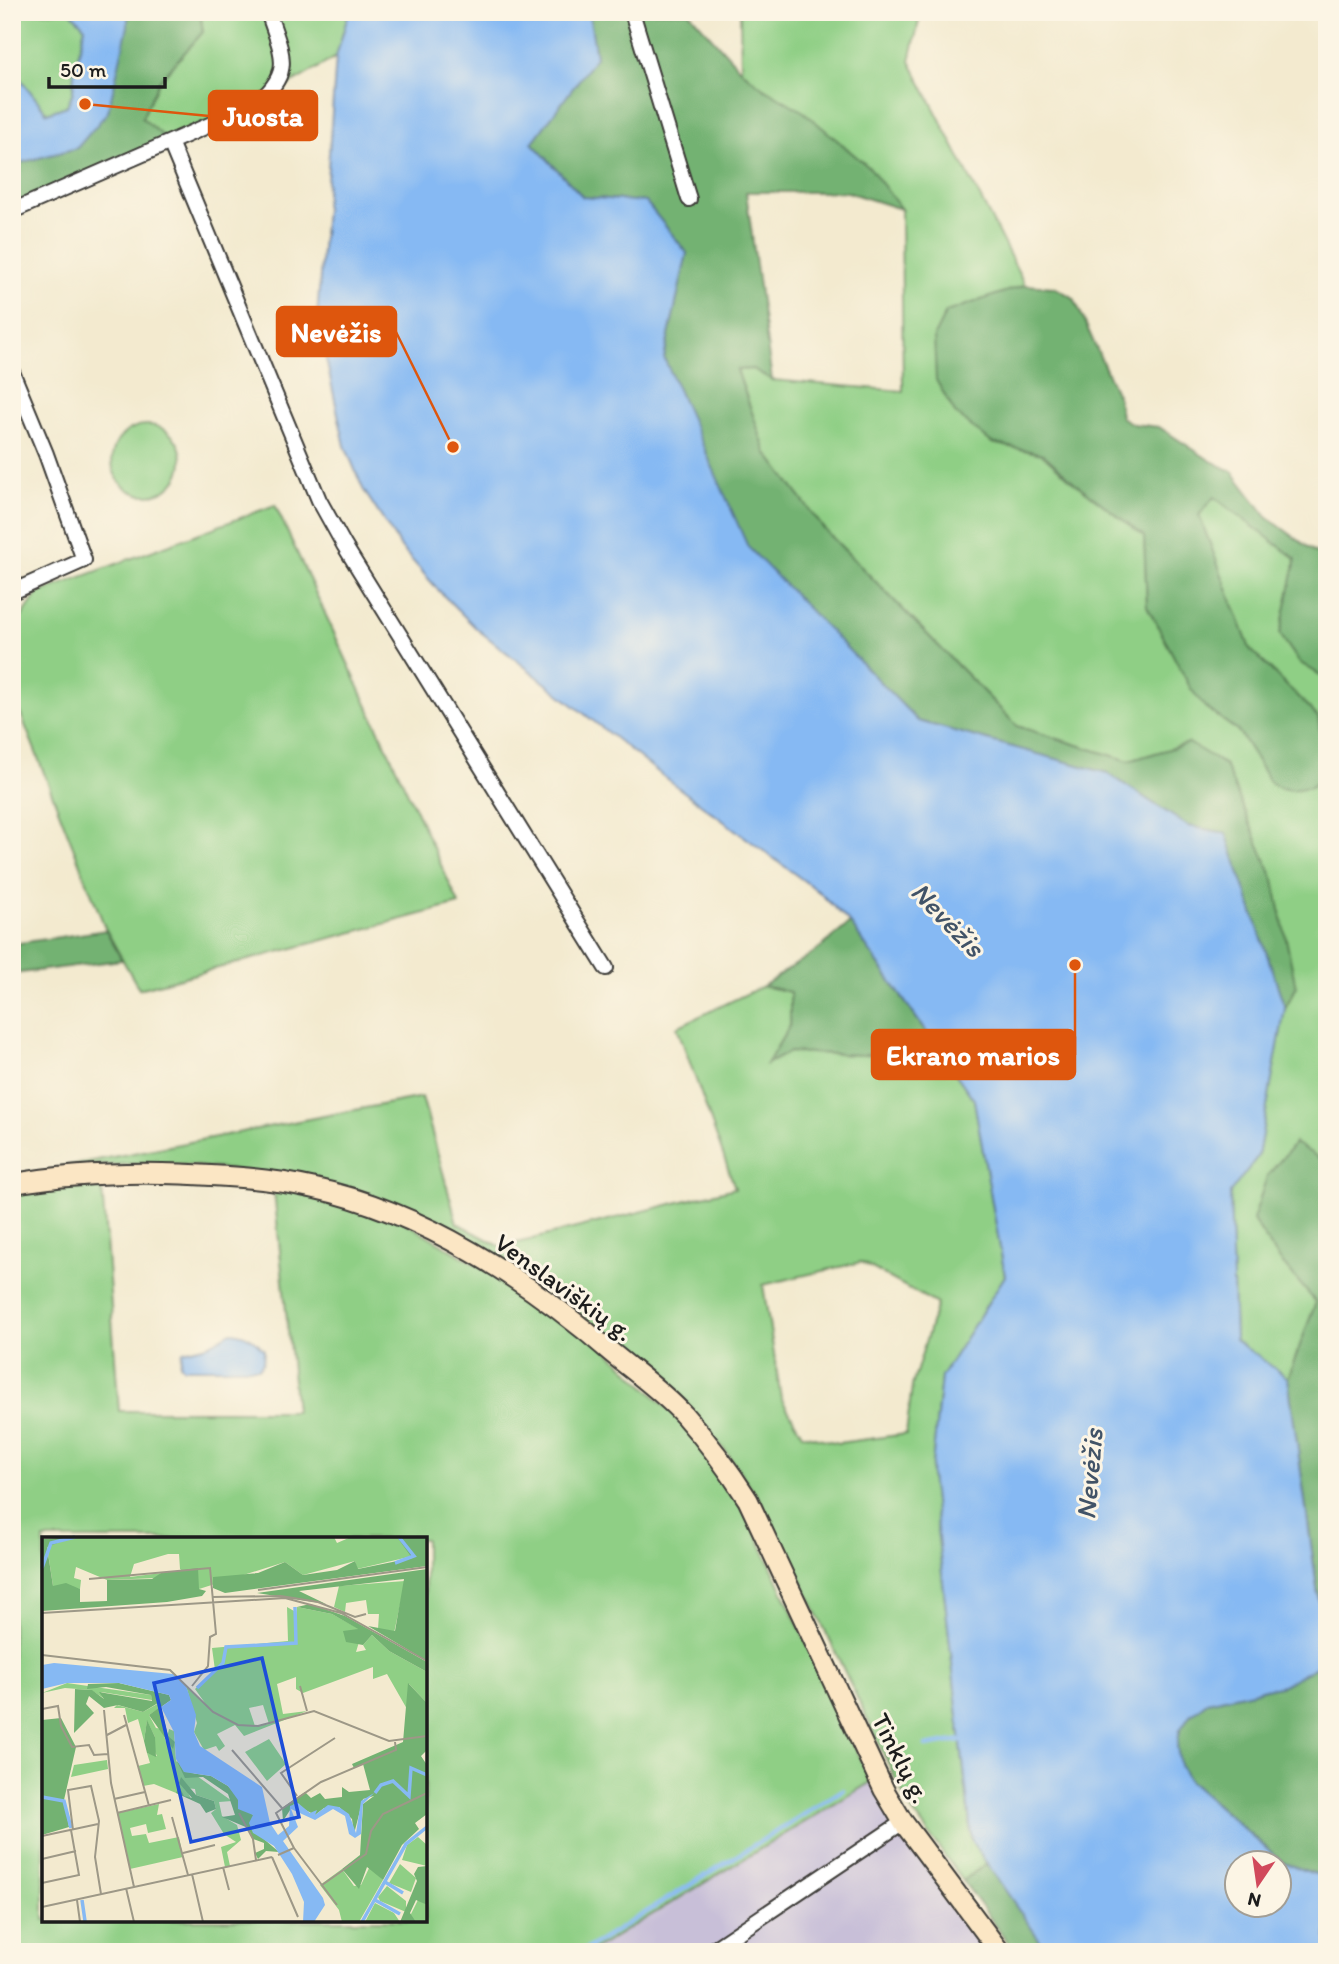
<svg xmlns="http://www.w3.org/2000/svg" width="1339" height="1964" viewBox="0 0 1339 1964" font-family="Itim,sans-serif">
<rect width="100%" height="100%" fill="#fcf5e5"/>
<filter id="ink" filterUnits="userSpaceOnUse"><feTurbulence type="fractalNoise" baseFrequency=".0143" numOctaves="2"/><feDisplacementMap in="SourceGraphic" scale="14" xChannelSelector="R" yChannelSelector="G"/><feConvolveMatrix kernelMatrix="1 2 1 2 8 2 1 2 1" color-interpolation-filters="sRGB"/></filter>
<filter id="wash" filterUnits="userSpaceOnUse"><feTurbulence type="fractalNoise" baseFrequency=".00686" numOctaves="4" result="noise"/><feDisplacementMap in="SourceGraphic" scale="28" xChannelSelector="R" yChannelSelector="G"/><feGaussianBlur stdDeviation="1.57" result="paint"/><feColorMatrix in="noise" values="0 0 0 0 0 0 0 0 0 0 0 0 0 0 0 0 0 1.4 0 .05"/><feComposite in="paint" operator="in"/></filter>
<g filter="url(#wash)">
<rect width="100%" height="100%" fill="#f3eacf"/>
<path fill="#c8bfd8" d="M 871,1782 L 992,1952 L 590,1952 Z"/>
<path fill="#8fcf85" stroke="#567650" stroke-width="2" fill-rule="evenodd" d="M 12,12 L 71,12 L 85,27 L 74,72 L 73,92 L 67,106 L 47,113 L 12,68 Z
M 200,12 L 349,12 L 336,57 L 253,106 L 170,142 L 141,118 L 159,81 L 203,32 Z
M 740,12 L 921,12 L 910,61 L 1025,285 L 946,312 L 992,443 L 1042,454 L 1075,483 L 1144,536 L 1147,606 L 1205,707 L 1239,732 L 1270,782 L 1318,717 L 1250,649 L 1199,515 L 1214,496 L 1297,559 L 1280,634 L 1299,662 L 1327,679 L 1327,1163 L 1294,1143 L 1253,1220 L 1279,1259 L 1316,1302 L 1288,1378 L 1235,1341 L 1230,1192 L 1258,1156 L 1285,1008 L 1296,987 L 1189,743 L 1129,761 L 1017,726 L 824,529 L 766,452 L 737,370 L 753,369 L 772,380 L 903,391 L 901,209 L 741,70 Z
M112 460a35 35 0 1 1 70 0a35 35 0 1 1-70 0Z
M 275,505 L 459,904 L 139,989 L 106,930 L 12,692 L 12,631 L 38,593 Z
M 763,986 L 790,992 L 790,1025 L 768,1063 L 789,1052 L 862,1055 L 910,1049 L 928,1035 L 974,1100 L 1005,1276 L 941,1377 L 931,1475 L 972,1842 L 987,1863 L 963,1881 L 908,1805 L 795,1567 L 762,1503 L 724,1449 L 680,1398 L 634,1355 L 568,1303 L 512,1264 L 447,1228 L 371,1196 L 253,1172 L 166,1163 L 61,1167 L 422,1097 L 457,1223 L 501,1247 L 735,1188 L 677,1027 ZM 861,1262 L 937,1304 L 912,1386 L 906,1434 L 838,1443 L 802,1434 L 781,1398 L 763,1285 Z
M 101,1174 L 119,1411 L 296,1411 L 273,1181 L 386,1211 L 588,1331 L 723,1462 L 871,1782 L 590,1952 L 12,1952 L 12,1184 ZM 44,1539 L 425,1539 L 425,1920 L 44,1920 Z"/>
<path fill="#73b272" stroke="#486747" stroke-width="2" d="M 128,12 L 200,12 L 203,32 L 159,81 L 142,118 L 170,142 L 12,211 L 12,165 L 77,148 L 128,26 Z
M 589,12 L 689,12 L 741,70 L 762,87 L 804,112 L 871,169 L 901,209 L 847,192 L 746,192 L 772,380 L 753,369 L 737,370 L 766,452 L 824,529 L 1017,726 L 1129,761 L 1189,743 L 1225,765 L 1274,880 L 1296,987 L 1285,1008 L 1226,833 L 1188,826 L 1107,773 L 918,721 L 747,547 L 664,358 L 687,253 L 646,202 L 583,197 L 532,143 L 596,57 Z
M 1025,285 L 1054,287 L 1074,298 L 1118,397 L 1121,417 L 1133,424 L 1159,427 L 1211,461 L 1232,471 L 1267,517 L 1327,561 L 1327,679 L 1299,662 L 1280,634 L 1296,559 L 1214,497 L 1199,515 L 1250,649 L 1318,717 L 1326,768 L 1320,779 L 1311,787 L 1292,790 L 1280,788 L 1270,782 L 1239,732 L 1205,707 L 1191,689 L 1147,606 L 1144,536 L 1075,483 L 1043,454 L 992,443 L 955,413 L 936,380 L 934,336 L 946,312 Z
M 850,923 L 928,1035 L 910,1049 L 862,1055 L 789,1052 L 767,1064 L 790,1025 L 790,992 L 763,986 L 819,949 Z
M 106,930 L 122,960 L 12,974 L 12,944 Z
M 1295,1143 L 1327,1163 L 1327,1657 L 1288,1378 L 1316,1302 L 1279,1259 L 1253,1220 L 1267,1176 Z
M 1327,1661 L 1327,1878 L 1284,1863 L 1190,1782 L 1180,1766 L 1177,1746 L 1180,1730 L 1190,1715 L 1207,1702 L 1283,1685 Z
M 987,1863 L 1048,1952 L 1015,1952 L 963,1881 Z"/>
<path fill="#86b9f3" stroke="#516a88" stroke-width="2" fill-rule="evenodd" d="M 71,12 L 128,12 L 128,26 L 108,112 L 77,148 L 12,165 L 12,68 L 47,113 L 67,106 L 73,92 L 74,72 L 85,27 Z
M 349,12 L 589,12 L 596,57 L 532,143 L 583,197 L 646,202 L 687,253 L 664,358 L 748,547 L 918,721 L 1107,773 L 1188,826 L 1226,833 L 1285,1008 L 1258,1156 L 1230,1193 L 1235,1340 L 1288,1378 L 1327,1661 L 1283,1685 L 1207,1702 L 1190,1715 L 1180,1730 L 1177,1746 L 1180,1766 L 1190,1782 L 1283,1863 L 1327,1878 L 1327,1952 L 1048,1952 L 972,1842 L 931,1475 L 941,1377 L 1005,1276 L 974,1100 L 850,923 L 819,892 L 668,780 L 477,629 L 441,593 L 402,549 L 363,489 L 345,446 L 317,318 L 336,57 ZM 1238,1862 L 1280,1862 L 1280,1904 L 1238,1904 Z
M 231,1332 C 245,1333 255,1339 264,1350 L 263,1362 L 259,1368 L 184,1368 L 180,1364 L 183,1351 L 208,1345 Z"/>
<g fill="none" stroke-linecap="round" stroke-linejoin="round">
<path stroke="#86b9f3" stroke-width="4.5" d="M 926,1746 L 961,1740
M 582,1952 L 843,1790"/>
</g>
</g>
<g filter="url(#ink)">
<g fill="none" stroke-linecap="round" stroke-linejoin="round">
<g stroke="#3c3b37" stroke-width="18">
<path id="minor" d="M 632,12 L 689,199
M 170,142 L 319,500 L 344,545 L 606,968
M 12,211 L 253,106 C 295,73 283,56 268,12
M 12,372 L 46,454 L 84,560 L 12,592
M 709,1952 L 903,1822"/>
</g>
<g stroke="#3c3b37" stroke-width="23">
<path id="secondary" d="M 12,1184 C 68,1174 125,1172 181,1174 C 226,1176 269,1178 313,1188 C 422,1211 529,1281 612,1353 C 636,1373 663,1392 684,1415 C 708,1442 729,1470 748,1500 L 884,1790 L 903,1822 L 1000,1952"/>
</g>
<use href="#minor" stroke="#fff" stroke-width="14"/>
<use href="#secondary" stroke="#fbe6c4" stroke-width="19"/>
</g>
</g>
<g text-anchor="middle" stroke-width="6" stroke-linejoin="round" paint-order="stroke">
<g font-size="26" fill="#1c1c1c" stroke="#fcf5e5">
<text transform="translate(564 1287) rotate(36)" y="9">Venslaviškių g.</text>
<text transform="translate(901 1758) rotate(63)" y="9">Tinklų g.</text>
</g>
<g font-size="28" font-style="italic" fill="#415367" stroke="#fcf5e5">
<text transform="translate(948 919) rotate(46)" y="10">Nevėžis</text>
<text transform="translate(1089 1474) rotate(-85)" y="10">Nevėžis</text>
</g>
</g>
<g transform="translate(42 1537)">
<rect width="385" height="385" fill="#f3eacf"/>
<path d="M 31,0 L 292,0 L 295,6 L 309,0 L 355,0 L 371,19 L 315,32 L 313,24 L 261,38 L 243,25 L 157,52 L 138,32 L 137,17 L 126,17 L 92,27 L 88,40 L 119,36 L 115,41 L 65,43 L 34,30 L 32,41 L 39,43 L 38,52 L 11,49 L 5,9 ZM 363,44 L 352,96 L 336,92 L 337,77 L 326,77 L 324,63 L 304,66 L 303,75 L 292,70 L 297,49 ZM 245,70 L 252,74 L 254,87 L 255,70 L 290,77 L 317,92 L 312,94 L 317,105 L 314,115 L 324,113 L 321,108 L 330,98 L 347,114 L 385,135 L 385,166 L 367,147 L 365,172 L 345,137 L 331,142 L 331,130 L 261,156 L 254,152 L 254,140 L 235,147 L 241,177 L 265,174 L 202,199 L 193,188 L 175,197 L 183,209 L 177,214 L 174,209 L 162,213 L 152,195 L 155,186 L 144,149 L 163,166 L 153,152 L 173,133 L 170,111 L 246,104 ZM 221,168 L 227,187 L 213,189 L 207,171 ZM 25,146 L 109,158 L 110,163 L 59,155 L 63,162 L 49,153 L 23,151 L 0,156 ZM 117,166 L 119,170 L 107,178 L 114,191 L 120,192 L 124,205 L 127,192 L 132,194 L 134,224 L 190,264 L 177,265 L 180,279 L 195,288 L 199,303 L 185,315 L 188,329 L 183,330 L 179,310 L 194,305 L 182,297 L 169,276 L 174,272 L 172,264 L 154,258 L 153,252 L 144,251 L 149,262 L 112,247 L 101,249 L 96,229 L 108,226 L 105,216 L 115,219 L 111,211 L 113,200 L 105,184 L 102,204 L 96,182 L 86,186 L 83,171 L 72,171 L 75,168 L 101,175 ZM 227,202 L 244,227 L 225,244 L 203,215 ZM 65,223 L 66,232 L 29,240 L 32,228 ZM 117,267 L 115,278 L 120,277 L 124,292 L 106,296 L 104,287 L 88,291 L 90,299 L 104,297 L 107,306 L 137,300 L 141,320 L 88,332 L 76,276 ZM 376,300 L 385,308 L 385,329 L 360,323 L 365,308 ZM 358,327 L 374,341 L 369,355 L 347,346 ZM 328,329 L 341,343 L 317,385 L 300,385 L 297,373 L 278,348 L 300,332 L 312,349 L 319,348 ZM 345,349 L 364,364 L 364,375 L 338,364 L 336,360 ZM 376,363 L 385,368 L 385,385 L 374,385 L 368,379 ZM 333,366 L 352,376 L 358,385 L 323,385 Z" fill="#8fcf85" fill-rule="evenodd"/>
<path d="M 31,0 L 5,10 L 11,49 L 24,46 L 38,52 L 38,65 L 65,64 L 65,43 L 110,42 L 119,36 L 156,31 L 157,52 L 164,54 L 160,59 L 125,65 L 0,74 L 0,2 ZM 355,0 L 385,0 L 385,29 L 183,56 L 171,51 L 171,40 L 216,36 L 243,25 L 261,38 L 295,33 L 313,24 L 316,32 L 370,21 ZM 385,32 L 385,124 L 326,89 L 353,94 L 362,42 L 257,54 L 284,67 L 215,56 ZM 268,67 L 303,79 L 385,125 L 385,135 L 347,114 L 330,98 L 321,108 L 304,105 L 301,94 L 316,92 L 290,77 L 255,70 ZM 77,146 L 127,158 L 129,163 L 119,170 L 126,199 L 133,205 L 131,212 L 107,178 L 118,170 L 116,166 L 101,175 L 76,168 L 62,171 L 47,159 L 44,167 L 52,176 L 32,196 L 33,152 L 50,153 L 62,162 L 57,155 L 110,164 L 109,158 L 64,150 L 45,152 L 46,147 ZM 366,146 L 385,166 L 385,213 L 379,219 L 385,228 L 385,277 L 373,286 L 377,292 L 360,308 L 341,343 L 325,330 L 317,352 L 300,332 L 318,318 L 321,267 L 332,259 L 321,262 L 312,297 L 310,282 L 297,270 L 282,271 L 273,278 L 252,267 L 241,284 L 240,271 L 263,255 L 269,261 L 278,256 L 283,262 L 300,260 L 300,250 L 307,255 L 328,253 L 321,227 L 312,231 L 310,227 L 361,205 ZM 19,181 L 34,210 L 22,263 L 27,290 L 0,298 L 0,183 ZM 105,183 L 113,200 L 114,220 L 105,216 L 102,204 ZM 134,222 L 142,235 L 169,239 L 186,249 L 211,278 L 223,303 L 237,315 L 224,314 L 216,322 L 213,316 L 222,312 L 222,306 L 211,302 L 206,291 L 180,280 L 193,278 L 186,257 L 161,240 L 143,241 ZM 139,240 L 154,258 L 172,264 L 174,272 L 164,276 L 158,267 L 134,256 L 137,249 L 142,259 L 150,261 L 137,246 ZM 385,329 L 385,368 L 374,363 L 368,376 L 374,385 L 358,385 L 375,344 L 372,337 L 376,330 Z" fill="#73b272"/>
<path d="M 12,126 L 131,137 L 144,149 L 154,178 L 152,195 L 158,209 L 220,250 L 228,286 L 236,298 L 247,289 L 248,269 L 256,266 L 268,276 L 275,273 L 273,278 L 286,268 L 297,270 L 307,277 L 314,296 L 319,264 L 332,256 L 321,267 L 319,297 L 313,301 L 307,297 L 303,279 L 291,272 L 273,283 L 249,272 L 256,290 L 241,304 L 281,361 L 283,368 L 272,385 L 261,385 L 262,365 L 250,337 L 232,309 L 211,296 L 207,286 L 211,278 L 196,272 L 196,263 L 186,249 L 169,239 L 142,235 L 134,222 L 132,195 L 119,170 L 129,163 L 127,158 L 77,146 L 25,146 L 0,152 L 0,128 Z" fill="#86b9f3"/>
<path fill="none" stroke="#86b9f3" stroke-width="3.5" d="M 353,26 L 372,19 L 357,0M 0,31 L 9,6 L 33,0M 155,151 L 181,126 L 184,110 L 254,106 L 253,70M 333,256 L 339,248 L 351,244 L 367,259 L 369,231 L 385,238M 0,260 L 22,264 L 29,291M 343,345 L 361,356M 40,363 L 43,384M 333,363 L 358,377M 320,385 L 364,307 L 385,290"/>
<path fill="none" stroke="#9d9887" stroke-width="2" d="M 47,42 L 168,31 L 174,97 L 168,100 L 166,129 L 150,149M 216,53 L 385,30M 170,60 L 239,59 L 276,65 L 313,80 L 324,77M 0,76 L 243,61 L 299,76 L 385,124M 0,118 L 128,133 L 171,175 L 196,188 L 216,189 L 272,174 L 347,204 L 385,199M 258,149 L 265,174M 0,172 L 16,169 L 19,189 L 30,210 L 47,208 L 52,218 L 66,217M 62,173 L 69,246 L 92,350M 82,178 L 107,269M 65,198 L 84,188M 190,213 L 240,271M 255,259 L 239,236 L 293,201M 72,262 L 103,255M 75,276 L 129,263M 197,276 L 211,302 L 214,323M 130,280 L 146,338M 31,293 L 26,253 L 49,249 L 57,284 L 53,320 L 59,357M 0,299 L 56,287M 252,311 L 295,368M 141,316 L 173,308M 236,318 L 252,311 L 234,276 L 279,245 L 354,213 L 353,205M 230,320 L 256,380M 0,322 L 34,314M 181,330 L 187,353M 150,337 L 161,385M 0,346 L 37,338 L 29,293M 280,348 L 324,317 L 329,294 L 341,277 L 385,256M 84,351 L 92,385M 35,363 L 38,385M 0,370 L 230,320"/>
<path fill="#1d4ed8" fill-opacity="0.15" stroke="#1d4ed8" stroke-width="3.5" d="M 220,121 L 257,280 L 149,305 L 112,146 Z"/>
<rect width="385" height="385" fill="none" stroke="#1c1c1c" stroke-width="3.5"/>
</g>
<path fill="none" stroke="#de560d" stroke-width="2.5" d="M85 104L209 116M453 447L396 332M1075 965L1075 1055"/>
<g fill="#de560d" stroke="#fcf5e5" stroke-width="2.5">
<circle cx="85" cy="104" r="7"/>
<circle cx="453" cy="447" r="7"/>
<circle cx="1075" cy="965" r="7"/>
</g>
<g fill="#de560d" stroke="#de560d" stroke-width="2.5">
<rect x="209" y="91" width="108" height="49" rx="7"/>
<rect x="277" y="307" width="119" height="49" rx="7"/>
<rect x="872" y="1030" width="203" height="49" rx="7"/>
</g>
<g font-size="28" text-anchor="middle" font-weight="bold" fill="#fff">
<text x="263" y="126">Juosta</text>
<text x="336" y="342">Nevėžis</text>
<text x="973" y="1065">Ekrano marios</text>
</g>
<rect width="1339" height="1964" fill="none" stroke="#fcf5e5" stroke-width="42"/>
<g transform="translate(1258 1884) rotate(193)"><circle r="33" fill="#fcf5e5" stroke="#a29e95" stroke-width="2"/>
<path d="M0-5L12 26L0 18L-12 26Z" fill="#d1495b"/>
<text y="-10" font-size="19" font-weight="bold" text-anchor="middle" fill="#1c1c1c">N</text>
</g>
<path d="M49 77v10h116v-10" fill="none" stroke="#1c1c1c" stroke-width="3.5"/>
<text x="60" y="77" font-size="21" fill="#1c1c1c" stroke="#fcf5e5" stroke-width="5" paint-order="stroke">50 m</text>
</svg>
